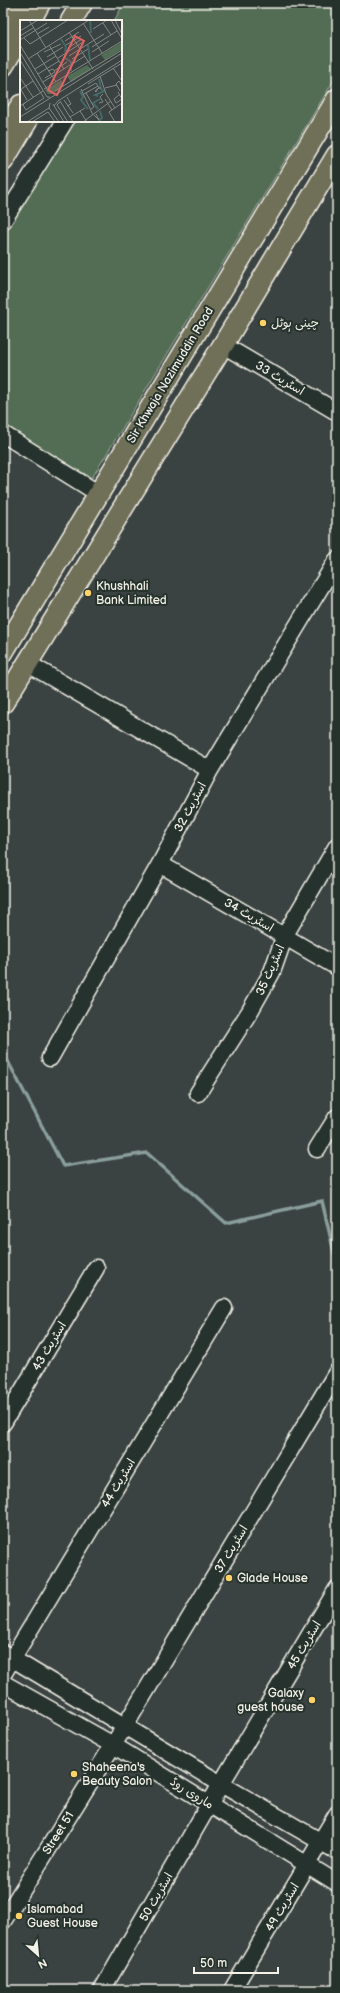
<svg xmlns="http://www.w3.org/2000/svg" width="340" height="1993" viewBox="0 0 340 1993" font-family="'Balsamiq Sans','Playpen Sans Arabic',sans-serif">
<rect width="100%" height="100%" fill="#3a4242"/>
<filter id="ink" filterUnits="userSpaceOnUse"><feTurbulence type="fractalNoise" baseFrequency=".025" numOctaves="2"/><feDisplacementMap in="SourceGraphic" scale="8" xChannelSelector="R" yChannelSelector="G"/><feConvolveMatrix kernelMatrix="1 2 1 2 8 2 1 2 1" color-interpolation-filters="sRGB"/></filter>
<g filter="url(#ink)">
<path fill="#526d55" stroke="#a3af9e" d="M 124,3 L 337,3 L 337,75 L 92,478 L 3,427 L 3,216 L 57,121 L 121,121 L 121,21 L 114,21 Z"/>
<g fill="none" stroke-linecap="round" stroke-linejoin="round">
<path stroke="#8a9f9b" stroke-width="3.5" d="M 3,1052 L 63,1166 L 147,1153 L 226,1223 L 322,1201 L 337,1265"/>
<g stroke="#f4f1e8" stroke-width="19">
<path id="minor" d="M 3,221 L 65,121
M 223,345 L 337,412
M 3,434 L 99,494
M 27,663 L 210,770
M 160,864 L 337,967
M 50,1058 L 160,864 L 210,770 L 337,560
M 198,1093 L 250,1011 L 272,972 L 285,935 L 337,846
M 317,1149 L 337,1117
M 3,1423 L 96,1268
M 3,1653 L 221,1784 L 337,1851
M 3,1674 L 224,1308
M 3,1683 L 113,1745 L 337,1883
M 3,1921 L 125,1726 L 337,1372
M 102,1990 L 221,1784 L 337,1589
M 232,1990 L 337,1814"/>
</g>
<g stroke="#f4f1e8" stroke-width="23">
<path id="major" d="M 30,21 L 40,3
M 71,21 L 82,3
M 3,36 L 23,3
M 3,66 L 21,36
M 3,134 L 21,105
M 3,161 L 27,121
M 3,652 L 337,99
M 3,703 L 223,345 L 337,155"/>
</g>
<use href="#minor" stroke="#26332d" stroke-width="16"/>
<use href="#major" stroke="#706f59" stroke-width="20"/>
</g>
</g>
<g fill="#ffd166" stroke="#26332d" stroke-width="1.5">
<circle cx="263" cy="323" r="4"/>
<circle cx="88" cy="593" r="4"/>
<circle cx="229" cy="1578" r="4"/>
<circle cx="312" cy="1700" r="4"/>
<circle cx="74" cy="1774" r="4"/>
<circle cx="19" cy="1916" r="4"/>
</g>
<g text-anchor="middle" stroke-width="4" stroke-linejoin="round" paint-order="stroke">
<g font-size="12" fill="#f4f1e8" stroke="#26332d" text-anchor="start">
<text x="271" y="327">چینی ہوٹل</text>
<text x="96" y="590">Khushhali<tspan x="96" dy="14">Bank Limited</tspan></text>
<text x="237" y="1582">Glade House</text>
<text x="304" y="1697" text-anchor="end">Galaxy<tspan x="304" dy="14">guest house</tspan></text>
<text x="82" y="1771">Shaheena's<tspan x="82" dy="14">Beauty Salon</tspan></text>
<text x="27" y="1913">Islamabad<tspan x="27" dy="14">Guest House</tspan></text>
</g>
<g font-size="12" fill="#f4f1e8" stroke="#26332d">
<text transform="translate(170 375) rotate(-59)" y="4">Sir Khwaja Nazimuddin Road</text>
<text transform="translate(280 378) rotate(31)" y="4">اسٹریٹ 33</text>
<text transform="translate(190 807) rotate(-62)" y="4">اسٹریٹ 32</text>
<text transform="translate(249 915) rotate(30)" y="4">اسٹریٹ 34</text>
<text transform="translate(270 970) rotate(-66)" y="4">اسٹریٹ 35</text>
<text transform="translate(49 1346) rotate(-59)" y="4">اسٹریٹ 43</text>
<text transform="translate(118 1483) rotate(-59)" y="4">اسٹریٹ 44</text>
<text transform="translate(231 1549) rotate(-59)" y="4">اسٹریٹ 37</text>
<text transform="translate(304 1645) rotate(-59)" y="4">اسٹریٹ 45</text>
<text transform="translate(192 1793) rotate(32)" y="4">ماروی روڈ</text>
<text transform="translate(58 1833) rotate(-58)" y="4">Street 51</text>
<text transform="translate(156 1897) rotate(-60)" y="4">اسٹریٹ 50</text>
<text transform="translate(282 1907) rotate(-59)" y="4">اسٹریٹ 49</text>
</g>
</g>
<g transform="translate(20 20)">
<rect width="102" height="102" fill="#3a4242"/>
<path d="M 102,22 L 102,29 L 85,40 L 81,35 ZM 67,45 L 71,49 L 51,62 L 47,56 ZM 41,60 L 44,66 L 32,74 L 28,74 L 25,70 Z" fill="#526d55"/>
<path fill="none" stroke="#446967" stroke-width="2" d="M 70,0 L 71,13M 41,19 L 46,27 L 45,32M 68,25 L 70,40M 45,35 L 45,38 L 51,42 L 51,51M 60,71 L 63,77 L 61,80 L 68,89M 78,76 L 75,75 L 84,71 L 81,69 L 79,59M 78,89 L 73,83 L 80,79M 80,91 L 82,98 L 79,100 L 81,102"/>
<path fill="none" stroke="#848884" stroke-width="1" d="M 9,0 L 26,28M 91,0 L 102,19M 95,0 L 102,14M 63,3 L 82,33M 83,3 L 91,15M 73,9 L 87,0M 0,11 L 18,0M 49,12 L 73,49M 17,14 L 29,7M 0,16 L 13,8M 4,18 L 10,24 L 48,0M 0,20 L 27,3M 45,21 L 59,12M 0,25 L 27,69M 29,25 L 44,49M 46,25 L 61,16M 72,27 L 97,11M 48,28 L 62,19M 24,32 L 41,24M 72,32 L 89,21M 17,33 L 36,62M 1,34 L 27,77 L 30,77M 49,36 L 84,14M 27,37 L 43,27M 38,38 L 63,22M 8,39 L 69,0M 52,39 L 68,29M 0,40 L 24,78 L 6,90 L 3,85 L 5,83M 54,43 L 65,36M 93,48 L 102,61M 15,49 L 36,36M 34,51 L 47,42M 18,54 L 39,41M 80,56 L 86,74 L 95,88M 25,58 L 35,52 L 33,49 L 28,51M 1,59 L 13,77M 23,62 L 50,45M 68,64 L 102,43M 0,68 L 7,80M 78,68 L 76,72 L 75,71 L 79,68 L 81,68M 85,68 L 97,65M 24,69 L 102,21M 61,69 L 73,95M 0,70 L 13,61M 35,71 L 102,30M 62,71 L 76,63 L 79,68M 100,71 L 96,64 L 99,61 L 102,66M 98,72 L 102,79 L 96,83 L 94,79 L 99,75M 66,73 L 74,87 L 71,89M 64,74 L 78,66M 85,79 L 92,90M 44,80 L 53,93M 40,81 L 53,102M 40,82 L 37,85 L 48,102M 79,83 L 83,82 L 80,77 L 83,74M 33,84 L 44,102M 0,86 L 23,71M 34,86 L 38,81 L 102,40M 47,86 L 51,84 L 47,77M 29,88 L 39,102M 60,91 L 67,102M 74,95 L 79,100 L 76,94M 0,97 L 102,33M 50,97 L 65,88M 7,102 L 29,88 L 30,83M 12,102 L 28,92 L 35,102M 63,102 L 91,81M 95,102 L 89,92 L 102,83"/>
<path fill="#df6462" fill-opacity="0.15" stroke="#df6462" stroke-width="2" d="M 55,16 L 64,21 L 37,75 L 28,70 Z"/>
<rect width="102" height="102" fill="none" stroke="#f4f1e8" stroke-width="2"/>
</g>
<rect width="340" height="1993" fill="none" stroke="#26332d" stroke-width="16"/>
<rect x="8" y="8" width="324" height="1977" fill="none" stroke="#f4f1e8" stroke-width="1.5" filter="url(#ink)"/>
<g transform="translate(38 1955) rotate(153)" stroke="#26332d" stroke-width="3" paint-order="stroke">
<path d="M0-3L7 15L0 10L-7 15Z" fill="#f4f1e8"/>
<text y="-6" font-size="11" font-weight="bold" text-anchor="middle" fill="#f4f1e8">N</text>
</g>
<path d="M194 1967v6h84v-6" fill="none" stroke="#f4f1e8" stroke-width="2"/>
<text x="200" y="1967" font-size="12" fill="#f4f1e8" stroke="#26332d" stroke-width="3" paint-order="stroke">50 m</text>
</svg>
